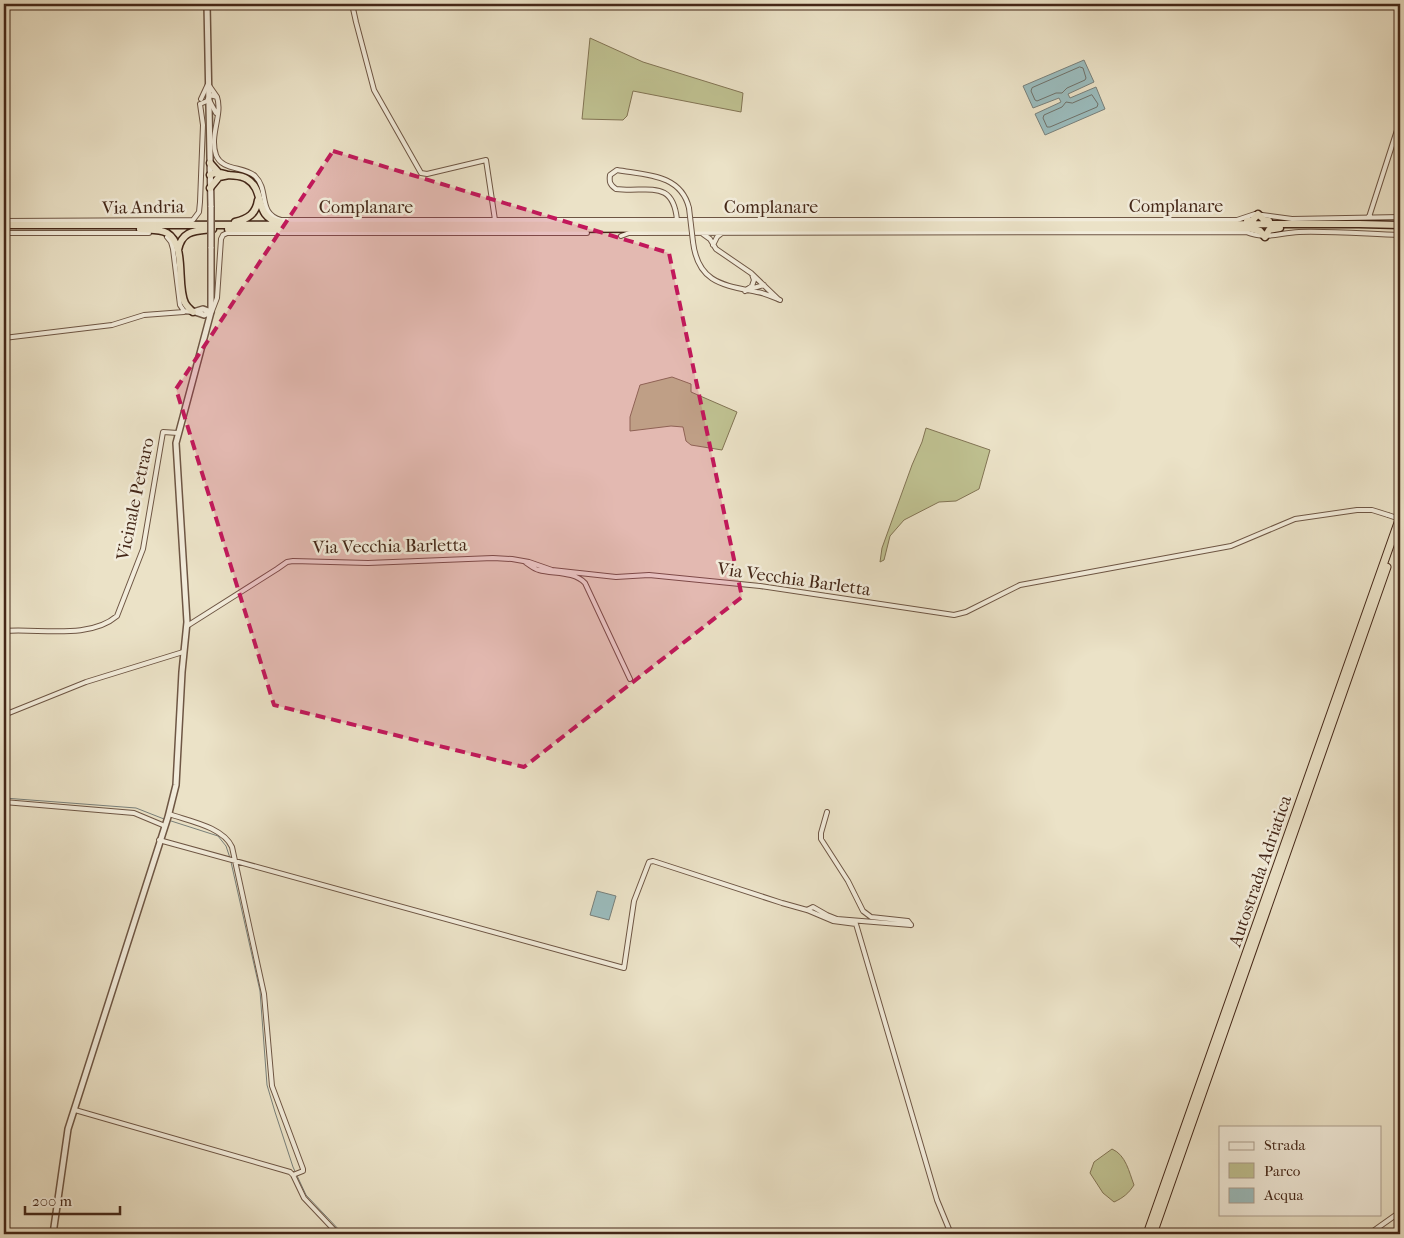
<svg xmlns="http://www.w3.org/2000/svg" width="1404" height="1238" viewBox="0 0 1404 1238" font-family="'IM FELL French Canon',serif">
<rect width="100%" height="100%" fill="#ebe2c7"/>
<filter id="stains"><feTurbulence type="fractalNoise" baseFrequency=".004" numOctaves="4"/><feColorMatrix values="0 0 0 0 .2 0 0 0 0 .09 0 0 0 0 .02 0 0 0 .5 -.17"/></filter>
<radialGradient id="worn" r=".72"><stop offset=".6" stop-color="#630" stop-opacity="0"/><stop offset="1" stop-color="#630" stop-opacity=".3"/></radialGradient>
<path fill="#bfc191" stroke="#827454" d="M 590,38 L 643,62 L 743,93 L 741,112 L 633,91 L 627,116 L 623,120 L 582,119 Z
M 672,377 L 691,384 L 691,392 L 737,412 L 722,450 L 691,445 L 686,441 L 683,427 L 671,426 L 630,431 L 630,417 L 640,385 Z
M 926,428 L 990,450 L 979,489 L 956,501 L 939,502 L 904,520 L 890,536 L 884,560 L 880,562 L 882,548 L 912,465 L 922,442 Z
M 1112,1149 C 1126,1155 1129,1172 1134,1185 C 1129,1193 1123,1198 1114,1202 L 1103,1193 L 1090,1173 L 1094,1162 Z"/>
<path fill="#9bbcbd" stroke="#78807b" d="M 1084,60 L 1094,82 L 1068,94 L 1070,98 L 1096,87 L 1105,109 L 1045,135 L 1035,114 L 1061,102 L 1059,98 L 1033,108 L 1023,86 Z
M 597,891 L 616,896 L 609,920 L 590,915 Z"/>
<g fill="none" stroke-linecap="round" stroke-linejoin="round">
<path stroke="#70726a" stroke-width="1" d="M 1080,67 L 1083,68 L 1086,78 L 1085,80 L 1067,88 L 1062,93 L 1056,93 L 1037,101 L 1035,100 L 1031,91 L 1032,88 Z
M 1092,95 L 1098,104 L 1097,107 L 1050,127 L 1047,127 L 1043,118 L 1044,115 L 1062,107 L 1066,102 L 1072,103 Z"/>
<path stroke="#78807b" stroke-width="1" d="M 4,798 L 136,808 L 164,819
M 168,820 L 218,836 L 226,846 L 230,858
M 231,862 L 260,991 L 267,1085 L 275,1112 L 293,1167 L 306,1195 L 343,1234"/>
<g stroke="#6e5644" stroke-width="6">
<path id="minor" d="M 352,4 L 356,22 L 374,90 L 421,173 L 427,174 L 486,160 L 495,220
M 201,99 L 208,84 L 217,97
M 209,100 L 216,113
M 200,104 L 207,101 L 210,95 L 217,97 C 223,115 209,135 216,155 C 222,171 244,166 255,176 C 270,191 257,213 281,220 L 1237,220 L 1255,214 L 1292,219 L 1400,217
M 1369,217 L 1400,121
M 677,220 C 673,178 647,193 616,189 C 610,185 609,182 610,175 L 617,170 C 646,175 681,174 689,208
M 4,221 L 193,220 L 199,212 L 200,202 L 203,125 L 200,104
M 4,233 L 149,233
M 703,234 L 710,239 L 716,249 L 751,273 L 778,299
M 621,236 L 629,233 L 1246,232 C 1267,240 1278,233 1299,232 C 1333,231 1367,234 1400,235
M 167,237 L 171,242 L 173,249 L 180,305 L 184,311 L 192,312
M 693,242 C 698,283 723,285 757,292 C 765,293 773,297 780,300
M 713,245 L 717,237 L 722,233
M 750,289 L 764,285
M 745,291 L 752,286 L 754,280 L 752,274
M 212,311 L 217,298 L 221,239 L 223,235 L 227,233 L 587,233
M 4,338 L 112,325 L 144,315 L 184,312
M 525,562 C 530,565 534,569 539,570 C 553,574 574,571 585,583 L 630,679
M 187,626 L 277,569 L 287,562 L 293,561 L 368,563 L 493,558 L 512,559 L 529,562 L 552,570 L 616,577 L 649,575 L 760,586 L 954,615 L 966,612 L 1020,585 L 1231,546 L 1295,519 L 1357,510 L 1372,510 L 1388,515
M 4,631 C 39,628 89,640 117,616 L 143,549 L 163,432 L 178,433
M 4,715 L 86,682 L 183,652
M 4,802 L 134,813 L 165,826
M 827,812 L 821,833 L 821,839 L 848,881 L 863,911 L 871,917 L 908,921 L 911,925
M 169,814 C 189,821 223,827 232,847 L 264,994 L 272,1086 L 303,1169 L 303,1171 L 293,1175
M 159,840 L 624,968 L 634,901 L 649,862 L 653,861 L 782,903 L 807,910 L 833,921 L 856,924 L 937,1200 L 951,1234
M 807,910 L 813,907 L 827,915 L 837,919 L 911,925
M 75,1110 L 290,1172 L 293,1175 L 304,1198 L 338,1234
M 1369,1234 L 1400,1212"/>
</g>
<g stroke="#6e5644" stroke-width="8">
<path id="tertiary" d="M 207,4 L 211,207
M 193,312 L 203,309 L 211,312
M 195,312 L 204,315 L 211,312
M 53,1234 L 68,1129 L 168,817 L 176,785 L 182,672 L 187,622 L 176,443 L 211,312 L 211,247"/>
</g>
<g stroke="#442718" stroke-width="9">
<path id="trunk" d="M 210,163 L 218,172
M 210,175 C 217,171 221,173 228,175 C 235,176 241,175 247,179 C 266,190 253,218 280,222
M 210,188 L 219,177 L 229,175
M 1247,221 L 1252,221 L 1258,214 L 1264,220 L 1269,221
M 235,222 C 248,219 256,214 258,200
M 4,225 L 1359,224 L 1400,225
M 1249,228 L 1260,231 L 1265,237 L 1269,230 L 1280,228
M 140,229 C 149,230 160,229 167,233 C 187,245 176,285 185,303 C 187,307 190,309 193,312
M 228,229 L 1251,228
M 178,250 C 182,230 195,231 213,229"/>
</g>
<g stroke="#442718" stroke-width="9">
<path id="motorway" d="M 1147,1234 L 1400,517
M 1153,1234 L 1387,567"/>
</g>
<use href="#minor" stroke="#f2ecdb" stroke-width="4"/>
<use href="#tertiary" stroke="#f2ecdb" stroke-width="5"/>
<use href="#trunk" stroke="#ebe2c7" stroke-width="6"/>
<use href="#motorway" stroke="#ebe2c7" stroke-width="7"/>
<g stroke="#6e5644" stroke-width="6" stroke-linecap="butt">
<path id="minor-bridge" d="M 689,208 L 693,242
M 1388,515 L 1400,519"/>
</g>
<g stroke="#6e5644" stroke-width="8" stroke-linecap="butt">
<path id="tertiary-bridge" d="M 211,207 L 211,247"/>
</g>
<use href="#minor-bridge" stroke="#f2ecdb" stroke-width="4"/>
<use href="#tertiary-bridge" stroke="#f2ecdb" stroke-width="5"/>
</g>
<path fill="#c2185b" fill-opacity="0.2" stroke="#c2185b" stroke-width="4" stroke-dasharray="10 6" stroke-linejoin="round" d="M 333,151 L 669,253 L 742,597 L 524,767 L 274,705 L 176,389 Z"/>
<g text-anchor="middle" stroke-width="5" stroke-linejoin="round" paint-order="stroke">
<g font-size="18" fill="#442718" stroke="#f2ecdb">
<text x="1176" y="212">Complanare</text>
<text transform="translate(143 207) rotate(-1)" y="6">Via Andria</text>
<text x="366" y="213">Complanare</text>
<text x="771" y="213">Complanare</text>
<text transform="translate(135 499) rotate(-78)" y="6">Vicinale Petraro</text>
<text transform="translate(390 546) rotate(-1)" y="6">Via Vecchia Barletta</text>
<text transform="translate(794 579) rotate(8)" y="6">Via Vecchia Barletta</text>
<text transform="translate(1260 871) rotate(-71)" y="6">Autostrada Adriatica</text>
</g>
</g>
<rect width="1404" height="1238" fill="none" stroke="#ebe2c7" stroke-width="20"/>
<rect x="5" y="5" width="1394" height="1228" fill="none" stroke="#442718" stroke-width="2.5"/>
<rect x="10" y="10" width="1384" height="1218" fill="none" stroke="#442718"/>
<rect x="1219" y="1126" width="162" height="90" fill="#f2ecdb" stroke="#ac9d8d"/>
<rect x="1229" y="1142" width="25" height="8" fill="#f2ecdb" stroke="#ac9d8d"/>
<text x="1264" y="1150" font-size="15" fill="#442718">Strada</text>
<rect x="1229" y="1163" width="25" height="15" fill="#bfc191" stroke="#ac9d8d"/>
<text x="1264" y="1176" font-size="15" fill="#442718">Parco</text>
<rect x="1229" y="1188" width="25" height="15" fill="#9bbcbd" stroke="#ac9d8d"/>
<text x="1264" y="1200" font-size="15" fill="#442718">Acqua</text>
<path d="M25 1206v8h95v-8" fill="none" stroke="#442718" stroke-width="2.5"/>
<text x="32" y="1206" font-size="15" fill="#442718" stroke="#f2ecdb" stroke-width="4" paint-order="stroke">200 m</text>
<rect width="100%" height="100%" filter="url(#stains)"/>
<rect width="100%" height="100%" fill="url(#worn)"/>
</svg>
